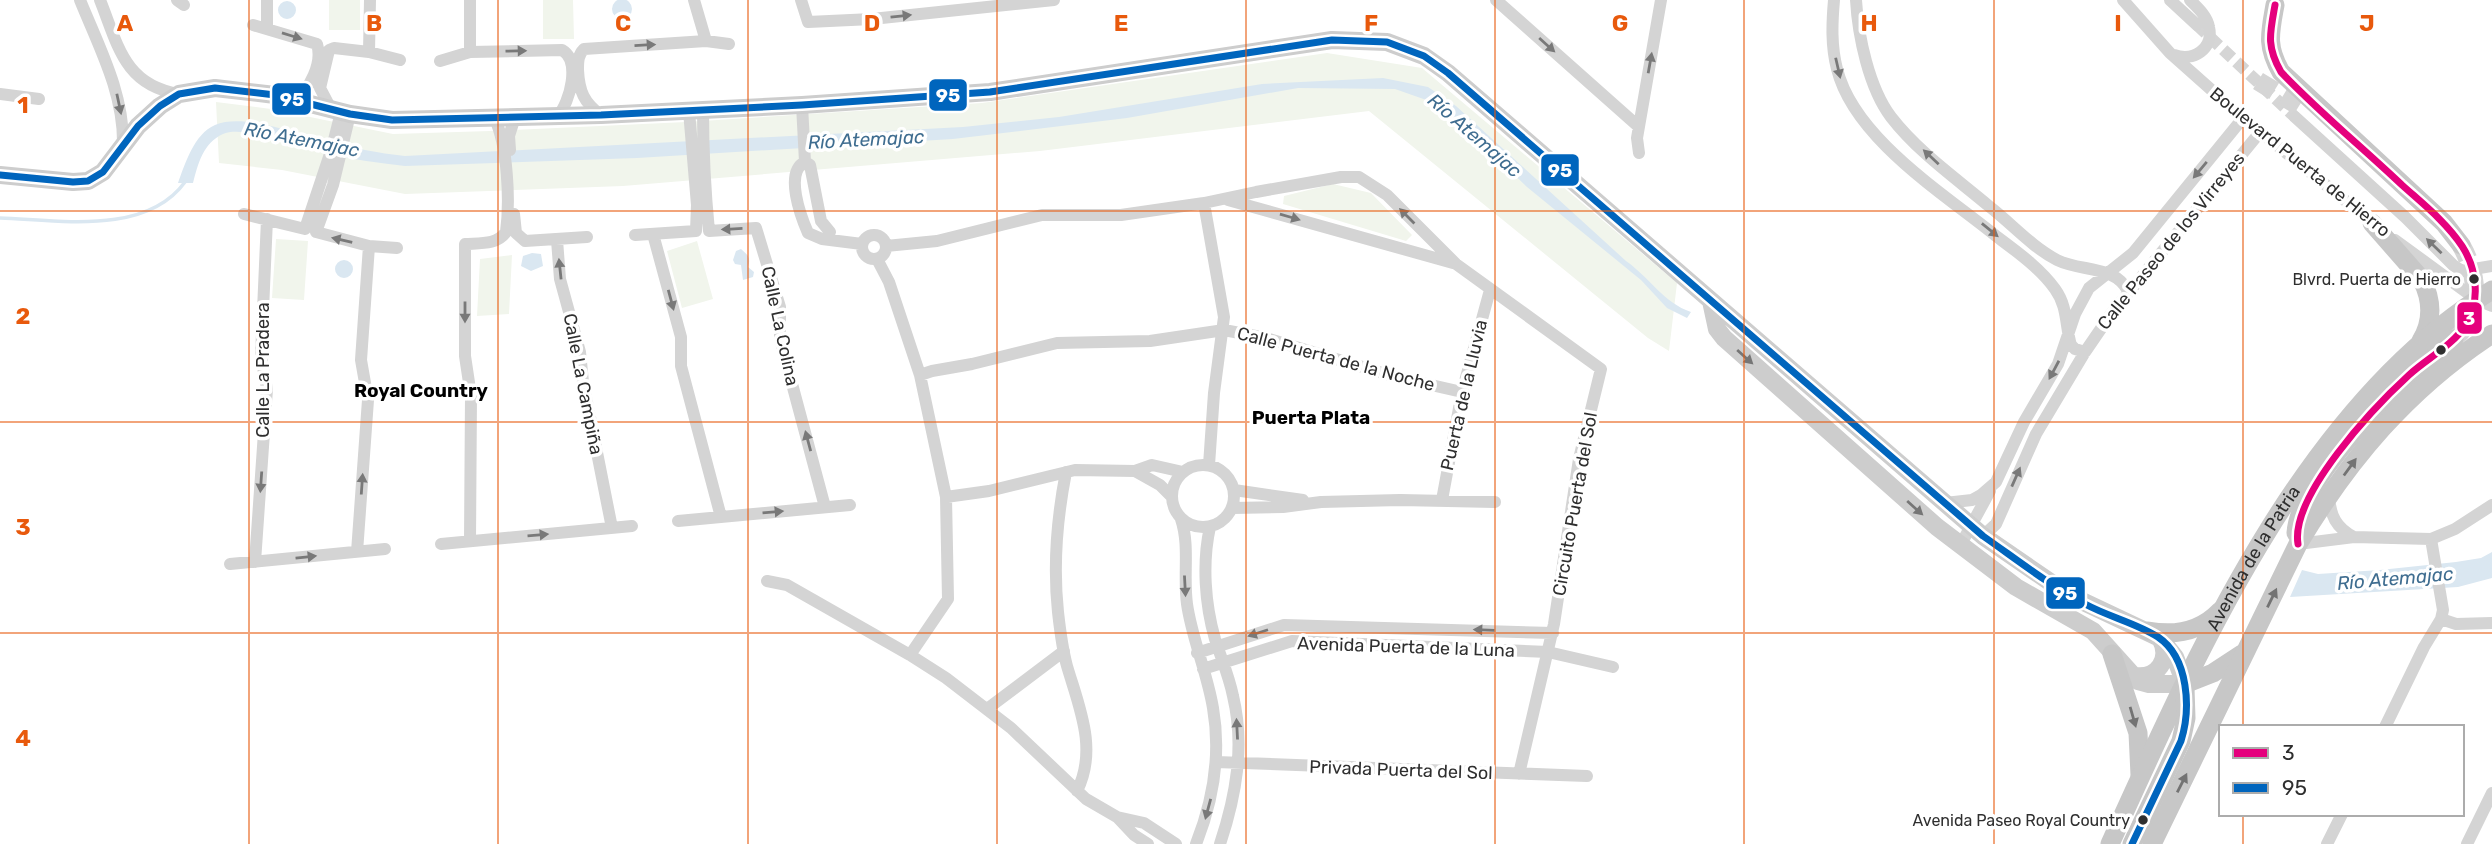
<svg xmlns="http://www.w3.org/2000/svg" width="2492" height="844" viewBox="0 0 2492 844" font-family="Rubik,sans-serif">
<rect width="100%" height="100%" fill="#fff"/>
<path fill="#f1f5ec" d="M 329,0 L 360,0 L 360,30 L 329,30 Z
M 543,0 L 573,0 L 574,39 L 543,39 Z
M 1327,53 L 1422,68 L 1677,283 L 1669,351 L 1648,338 L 1369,111 L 1040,151 L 623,186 L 405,194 L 282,170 L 219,163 L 216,102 L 271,109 L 393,134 L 490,131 L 686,122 L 982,103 Z
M 1333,184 L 1371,193 L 1412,235 L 1406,241 L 1283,204 L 1284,196 Z
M 276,239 L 308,241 L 304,300 L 272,298 Z
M 697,241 L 713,299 L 682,308 L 667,251 Z
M 512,255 L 509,314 L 477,316 L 480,259 Z"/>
<path fill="#dae7f1" d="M612 9a10 10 0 1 1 20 0a10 10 0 1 1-20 0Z
M278 10a9 9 0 1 1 18 0a9 9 0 1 1-18 0Z
M 1383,78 L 1428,87 L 1456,106 L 1626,261 C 1649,277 1664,303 1691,312 L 1687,318 L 1667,308 L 1641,280 L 1527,187 L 1483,145 L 1432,102 L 1395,89 L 1298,88 L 1127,118 L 953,139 L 637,158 L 405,166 C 378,163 351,159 324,153 C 302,147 244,125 223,134 C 203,143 198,164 193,183 L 178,183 C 185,164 194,134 215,125 C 244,113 296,134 325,141 C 352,148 378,153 405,156 L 963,127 L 1059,117 L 1262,84 Z
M 741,249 C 748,255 751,258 748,267 L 754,272 L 753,277 L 743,280 L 741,265 L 735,264 L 733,260 L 736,251 Z
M 532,253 L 541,254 L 543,266 L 531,271 L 521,266 L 523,256 Z
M335 269a9 9 0 1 1 18 0a9 9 0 1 1-18 0Z
M 2492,552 L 2492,578 L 2458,587 L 2290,597 L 2302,570 L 2318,574 L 2380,570 L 2456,562 L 2481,558 Z"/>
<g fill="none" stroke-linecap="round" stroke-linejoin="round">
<path stroke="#dae7f1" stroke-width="3.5" d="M 0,218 C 58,220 146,236 185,182"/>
<path stroke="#d5d5d5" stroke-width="12" stroke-dasharray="12 6" stroke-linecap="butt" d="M 2197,25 L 2295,117"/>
<path stroke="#d5d5d5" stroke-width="19" stroke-dasharray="19 10" stroke-linecap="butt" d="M 2258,81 L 2299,106
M 2454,339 C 2482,313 2479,277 2461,245"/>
<path stroke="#d4d4d4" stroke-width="12" d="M 80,0 C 99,47 124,93 123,145
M 100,0 C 118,45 124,85 179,94
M 177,0 L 184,5
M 267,0 L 267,28
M 470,0 L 470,52
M 694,0 L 706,41
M 801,0 L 808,22 L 872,19 L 1054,0
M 1496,0 L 1639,127
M 1834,0 C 1832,23 1831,46 1837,69 C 1854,138 1943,193 1996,236 C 2016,251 2040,268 2055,289 C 2068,307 2065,325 2071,345 L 2075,349 L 2085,352
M 1856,0 C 1858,36 1869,88 1891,117 C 1918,152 1957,179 1990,207 C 2012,224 2032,247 2057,260 C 2081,272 2115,265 2128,291
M 2123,0 L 2170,53 L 2243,118 L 2378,227
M 2170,0 L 2197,25
M 253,25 L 317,44 C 323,63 310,89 294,101
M 369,52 L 370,0
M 2174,55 C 2193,62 2214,49 2209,27 C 2207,16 2198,8 2190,0
M 440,61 L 470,52 L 562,50 C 581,61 570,102 558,116
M 0,94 L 39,99
M 802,105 L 805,162 L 810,165 L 821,221 L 830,232
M 331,109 L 320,88 L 329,50 L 334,48 L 369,52 L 400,60
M 703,110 C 703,151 705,190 709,231 L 756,228 L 780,307 L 780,339 L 825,507
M 350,114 L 333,185 L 316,232 L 369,246 L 397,248
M 601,115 C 584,103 579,91 578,70 C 578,61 578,55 584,49 L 706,41 L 729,44
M 2295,117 L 2405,217 L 2453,265 L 2462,271 L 2492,266
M 510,150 L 509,136 L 515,117
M 1639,153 L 1637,138 L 1661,0
M 805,162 C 784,172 801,217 808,233 L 822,239 L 862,244
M 1228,200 L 1453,263
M 1204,203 L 1224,317 L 1214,393 L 1209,465
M 244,214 L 305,229 L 332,148 L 341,112
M 514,214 L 516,233 L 525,241 L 587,237
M 653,234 L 681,337 L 681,366 L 721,517
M862 247a12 12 0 1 1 24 0a12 12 0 1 1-24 0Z
M 635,235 L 696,231 L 697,205 L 689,111
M 557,240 L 560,279 L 580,352 L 583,382 L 612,528
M 2395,240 L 2477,300 L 2492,306
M 886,246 L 937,241 L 1042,215 L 1121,215 L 1204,203 L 1256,192 L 1341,177 L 1359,177 L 1387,195 L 1456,264 L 1601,369 L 1579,459 L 1554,624 L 1519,774
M 877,259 L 889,282 L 920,375 L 946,497 L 948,599 L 910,655
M 920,375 L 932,371 L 972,364 L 1057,343 L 1150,341 L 1224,330 L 1266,338 L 1396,377 L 1462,392
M1172 496a31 31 0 1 1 62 0a31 31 0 1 1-62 0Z
M 1135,471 L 1160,485 L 1171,496
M 1066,472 C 1057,518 1053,565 1058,612 C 1060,630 1062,648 1067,666 C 1079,707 1098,749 1077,791
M 1234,490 L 1303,500
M 2329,496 C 2330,515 2336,528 2354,537
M 946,497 L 989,491 L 1075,470 L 1135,471 L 1152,465 L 1183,472
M 1442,500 L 1462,392 L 1490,290
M 1945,503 L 1972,500 L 1981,495 L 1996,482 L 2024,422 L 2058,364 L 2075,314 L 2089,288 L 2133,253 L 2243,118
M 1233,508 L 1283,507 L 1321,502 L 1400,500 L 1495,502
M 1181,519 C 1190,546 1183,575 1187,604 C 1192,639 1207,672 1213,708 C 1221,754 1213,801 1196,844
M 678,521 L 850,505
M 1210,527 C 1202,563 1205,604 1215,639 C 1221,658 1229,676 1233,696 C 1245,746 1236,796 1220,844
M 1983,536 L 1996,524 L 2036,434 L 2085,352 L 2111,314 L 2261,131
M 470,541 L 471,396 L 465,356 L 465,244 C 480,243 497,245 506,232 C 510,202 508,145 494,117
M 441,544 L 632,526
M 2298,544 L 2354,537 L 2431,539 L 2455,529 L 2492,505
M 1960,546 L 1990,491
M 357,552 L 368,400 L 361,360 L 369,246
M 255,562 L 267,389 L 261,356 L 267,219
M 230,564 L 385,549
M 767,581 L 787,585 L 910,655 L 946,678 L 1011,728 L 1086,799 L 1117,817 L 1144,823 L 1176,844
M 2441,619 L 2456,624 L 2492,623
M 1197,653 L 1284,625 L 1553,633
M 1203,669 L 1292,641 L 1548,652 L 1613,667
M 987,709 L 1064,651
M 2385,727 L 2424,647 L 2441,619 L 2443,610 L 2431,539
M 1216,762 L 1587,776
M 1117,817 L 1134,835 L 1148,844
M 2327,844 L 2342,814
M 2467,844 L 2492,793"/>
<path stroke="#cdcdcd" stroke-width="18" d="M 0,175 L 73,182 L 88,181 L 103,172 L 138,126 L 160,106 L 179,94 L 215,88 L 275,95 L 350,114 L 392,120 L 601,115 L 802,105 L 990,92 L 1332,40 L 1387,42 L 1424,56 L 1448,73 L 1983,536 L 2069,595 L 2160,638 L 2175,657 L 2185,684 L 2149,684 L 2138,681 L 2093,631 L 2016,587 L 1937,527 L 1724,338 L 1717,329 L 1711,301
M 2135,676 C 2157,679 2172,659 2160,638"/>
<g stroke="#c7c7c7" stroke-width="19">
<path d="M 2275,5 C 2270,33 2266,46 2281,72 L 2444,223 L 2461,245"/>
<path d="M 2372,223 L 2422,280 C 2432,300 2433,321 2421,341"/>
<path d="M 2296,533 C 2300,475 2408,373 2454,339"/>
<path d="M 2148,631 C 2175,636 2200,632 2220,611"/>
<path d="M 2112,654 L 2138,733 L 2140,775"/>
<path d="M 2185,684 L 2213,673 L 2242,654"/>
<path id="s1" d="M 2110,844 C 2197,652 2305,404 2492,290"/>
<path d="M 2132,844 L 2181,741 L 2186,718 L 2185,688"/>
<path d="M 2152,844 L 2298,544 C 2349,459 2408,389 2492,334"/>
</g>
<g stroke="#fff" stroke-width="12">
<path id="bus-1" d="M 2275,5 C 2270,33 2266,46 2281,72 C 2319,112 2362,147 2402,185 C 2423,204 2446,222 2462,246 C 2477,269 2481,303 2465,326 C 2452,346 2426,359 2409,375 C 2374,407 2290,496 2298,544"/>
</g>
<g stroke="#fff" stroke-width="12">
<path id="bus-2" d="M 0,175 L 73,182 L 88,181 L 103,172 L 138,126 L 160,106 L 179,94 L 215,88 L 275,95 L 350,114 L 392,120 L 601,115 L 802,105 L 990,92 L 1332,40 L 1387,42 L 1424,56 L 1448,73 L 1983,536 C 2016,559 2049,585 2085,604 C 2109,617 2136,623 2158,637 C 2189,658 2191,709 2181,741 L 2132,844"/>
</g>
<use href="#bus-1" stroke="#e5007d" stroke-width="7"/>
<use href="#bus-2" stroke="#0065bd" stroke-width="7"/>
</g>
<defs><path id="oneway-solid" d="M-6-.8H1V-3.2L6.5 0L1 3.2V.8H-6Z" transform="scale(1.75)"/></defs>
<g fill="#797979">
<use href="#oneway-solid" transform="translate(901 16) rotate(-6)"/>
<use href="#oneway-solid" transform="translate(292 36) rotate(17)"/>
<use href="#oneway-solid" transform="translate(645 45) rotate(-3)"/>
<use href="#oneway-solid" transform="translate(1547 45) rotate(42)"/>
<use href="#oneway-solid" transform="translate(516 51) rotate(-1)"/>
<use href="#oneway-solid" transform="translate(1650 63) rotate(-80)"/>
<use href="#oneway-solid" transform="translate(1838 68) rotate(77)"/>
<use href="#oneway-solid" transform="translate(119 104) rotate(78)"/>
<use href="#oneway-solid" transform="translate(1931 157) rotate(-137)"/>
<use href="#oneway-solid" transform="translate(2200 170) rotate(130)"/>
<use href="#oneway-solid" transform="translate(1407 216) rotate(-135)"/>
<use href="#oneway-solid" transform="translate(1290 217) rotate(16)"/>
<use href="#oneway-solid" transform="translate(732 229) rotate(177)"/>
<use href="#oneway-solid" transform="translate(1990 230) rotate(39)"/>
<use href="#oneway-solid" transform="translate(342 240) rotate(-167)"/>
<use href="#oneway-solid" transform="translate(2434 246) rotate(-136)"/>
<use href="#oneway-solid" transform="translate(560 269) rotate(-96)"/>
<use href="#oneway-solid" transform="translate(671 300) rotate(75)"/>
<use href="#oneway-solid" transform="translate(465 312) rotate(90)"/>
<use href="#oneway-solid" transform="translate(2054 370) rotate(118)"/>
<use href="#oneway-solid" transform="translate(808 441) rotate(-105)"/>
<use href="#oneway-solid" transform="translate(2016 477) rotate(-66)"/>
<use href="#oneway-solid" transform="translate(261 482) rotate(94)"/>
<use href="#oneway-solid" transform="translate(362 484) rotate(-86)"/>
<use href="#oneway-solid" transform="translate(773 512) rotate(-5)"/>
<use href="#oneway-solid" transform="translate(538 535) rotate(-5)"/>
<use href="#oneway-solid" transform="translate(306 557) rotate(-6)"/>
<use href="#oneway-solid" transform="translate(1185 586) rotate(87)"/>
<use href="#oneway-solid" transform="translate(1484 630) rotate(-178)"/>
<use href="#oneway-solid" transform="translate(1258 633) rotate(162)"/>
<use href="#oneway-solid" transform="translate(1237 729) rotate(-93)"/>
<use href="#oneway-solid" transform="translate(1208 809) rotate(105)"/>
</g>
<g fill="#767676">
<use href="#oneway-solid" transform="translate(1745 357) rotate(42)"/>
<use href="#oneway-solid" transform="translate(1915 508) rotate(42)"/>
</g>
<g fill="#737373">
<use href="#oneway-solid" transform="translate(2350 467) rotate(-54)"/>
<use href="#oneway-solid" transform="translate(2272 598) rotate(-64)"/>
<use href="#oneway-solid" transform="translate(2133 717) rotate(74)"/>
<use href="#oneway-solid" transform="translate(2182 783) rotate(-63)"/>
</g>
<path fill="none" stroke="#e8590c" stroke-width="2" stroke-opacity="0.55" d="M 249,0 L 249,844M 498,0 L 498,844M 748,0 L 748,844M 997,0 L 997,844M 1246,0 L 1246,844M 1495,0 L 1495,844M 1744,0 L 1744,844M 1994,0 L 1994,844M 2243,0 L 2243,727M 0,211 L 2492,211M 0,422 L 2492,422M 0,633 L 2492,633M 2243,814 L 2243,844"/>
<g fill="#2f2f2f" stroke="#fff" stroke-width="2.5">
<circle cx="2474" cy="279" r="6"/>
<circle cx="2441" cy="350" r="6"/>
<circle cx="2143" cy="820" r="6"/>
</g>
<g text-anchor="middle" stroke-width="7" stroke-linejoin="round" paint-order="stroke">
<g font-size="16" fill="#2f2f2f" stroke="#fff" text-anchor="end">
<text x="2461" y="285">Blvrd. Puerta de Hierro</text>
<text x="2130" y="826">Avenida Paseo Royal Country</text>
</g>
<g font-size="18" fill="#2f2f2f" stroke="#fff">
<text transform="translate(2300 162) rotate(39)" y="6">Boulevard Puerta de Hierro</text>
<text transform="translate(2171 241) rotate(-51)" y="6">Calle Paseo de los Virreyes</text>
<text transform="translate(780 326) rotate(78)" y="6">Calle La Colina</text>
<text transform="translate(1336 359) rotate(15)" y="6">Calle Puerta de la Noche</text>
<text transform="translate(263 370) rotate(-90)" y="6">Calle La Pradera</text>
<text transform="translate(583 384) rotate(79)" y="6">Calle La Campiña</text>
<text transform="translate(1464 395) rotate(-77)" y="6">Puerta de la Lluvia</text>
<text transform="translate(1575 504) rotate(-80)" y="6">Circuito Puerta del Sol</text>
<text dy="6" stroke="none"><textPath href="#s1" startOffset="320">Avenida de la Patria</textPath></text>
<text transform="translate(1406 647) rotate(2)" y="6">Avenida Puerta de la Luna</text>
<text transform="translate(1401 770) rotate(2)" y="6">Privada Puerta del Sol</text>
</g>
<g font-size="19" font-style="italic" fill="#3f6d90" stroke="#fff">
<text transform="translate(1475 135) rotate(41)" y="7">Río Atemajac</text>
<text transform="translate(302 139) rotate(11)" y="7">Río Atemajac</text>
<text transform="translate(866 139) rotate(-3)" y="7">Río Atemajac</text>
<text transform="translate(2395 578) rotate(-5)" y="7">Río Atemajac</text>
</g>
<g font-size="19" font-weight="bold" fill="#000" stroke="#fff">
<text x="421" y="397">Royal Country</text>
<text x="1311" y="424">Puerta Plata</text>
</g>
</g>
<g font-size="23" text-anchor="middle" font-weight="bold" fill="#e8590c" stroke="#fff" stroke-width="7" stroke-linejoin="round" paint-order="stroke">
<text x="125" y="31">A</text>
<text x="374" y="31">B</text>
<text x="623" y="31">C</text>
<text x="872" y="31">D</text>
<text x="1121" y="31">E</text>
<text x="1371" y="31">F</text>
<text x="1620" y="31">G</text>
<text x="1869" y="31">H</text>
<text x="2118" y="31">I</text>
<text x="2367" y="31">J</text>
<text x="23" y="113">1</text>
<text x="23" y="324">2</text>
<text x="23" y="535">3</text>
<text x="23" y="746">4</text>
</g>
<g stroke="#fff" stroke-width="2.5">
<rect x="928" y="78" width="40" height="34" rx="7" fill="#0065bd"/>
<rect x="271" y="82" width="41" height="34" rx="7" fill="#0065bd"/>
<rect x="1540" y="153" width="40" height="34" rx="7" fill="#0065bd"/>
<rect x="2456" y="301" width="27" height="34" rx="7" fill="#e5007d"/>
<rect x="2045" y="576" width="41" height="34" rx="7" fill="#0065bd"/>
</g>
<g font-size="19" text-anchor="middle" font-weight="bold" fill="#fff">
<text x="948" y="102">95</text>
<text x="292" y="106">95</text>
<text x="1560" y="177">95</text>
<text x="2469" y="325">3</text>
<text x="2065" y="600">95</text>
</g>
<rect x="2219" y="725" width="245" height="91" fill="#ffffff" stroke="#acacac" stroke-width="2"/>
<rect x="2233" y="748" width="35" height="10" fill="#e5007d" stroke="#acacac" stroke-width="2"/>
<text x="2282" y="760" font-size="21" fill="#2f2f2f">3</text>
<rect x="2233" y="783" width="35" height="10" fill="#0065bd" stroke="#acacac" stroke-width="2"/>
<text x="2282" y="795" font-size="21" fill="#2f2f2f">95</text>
</svg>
